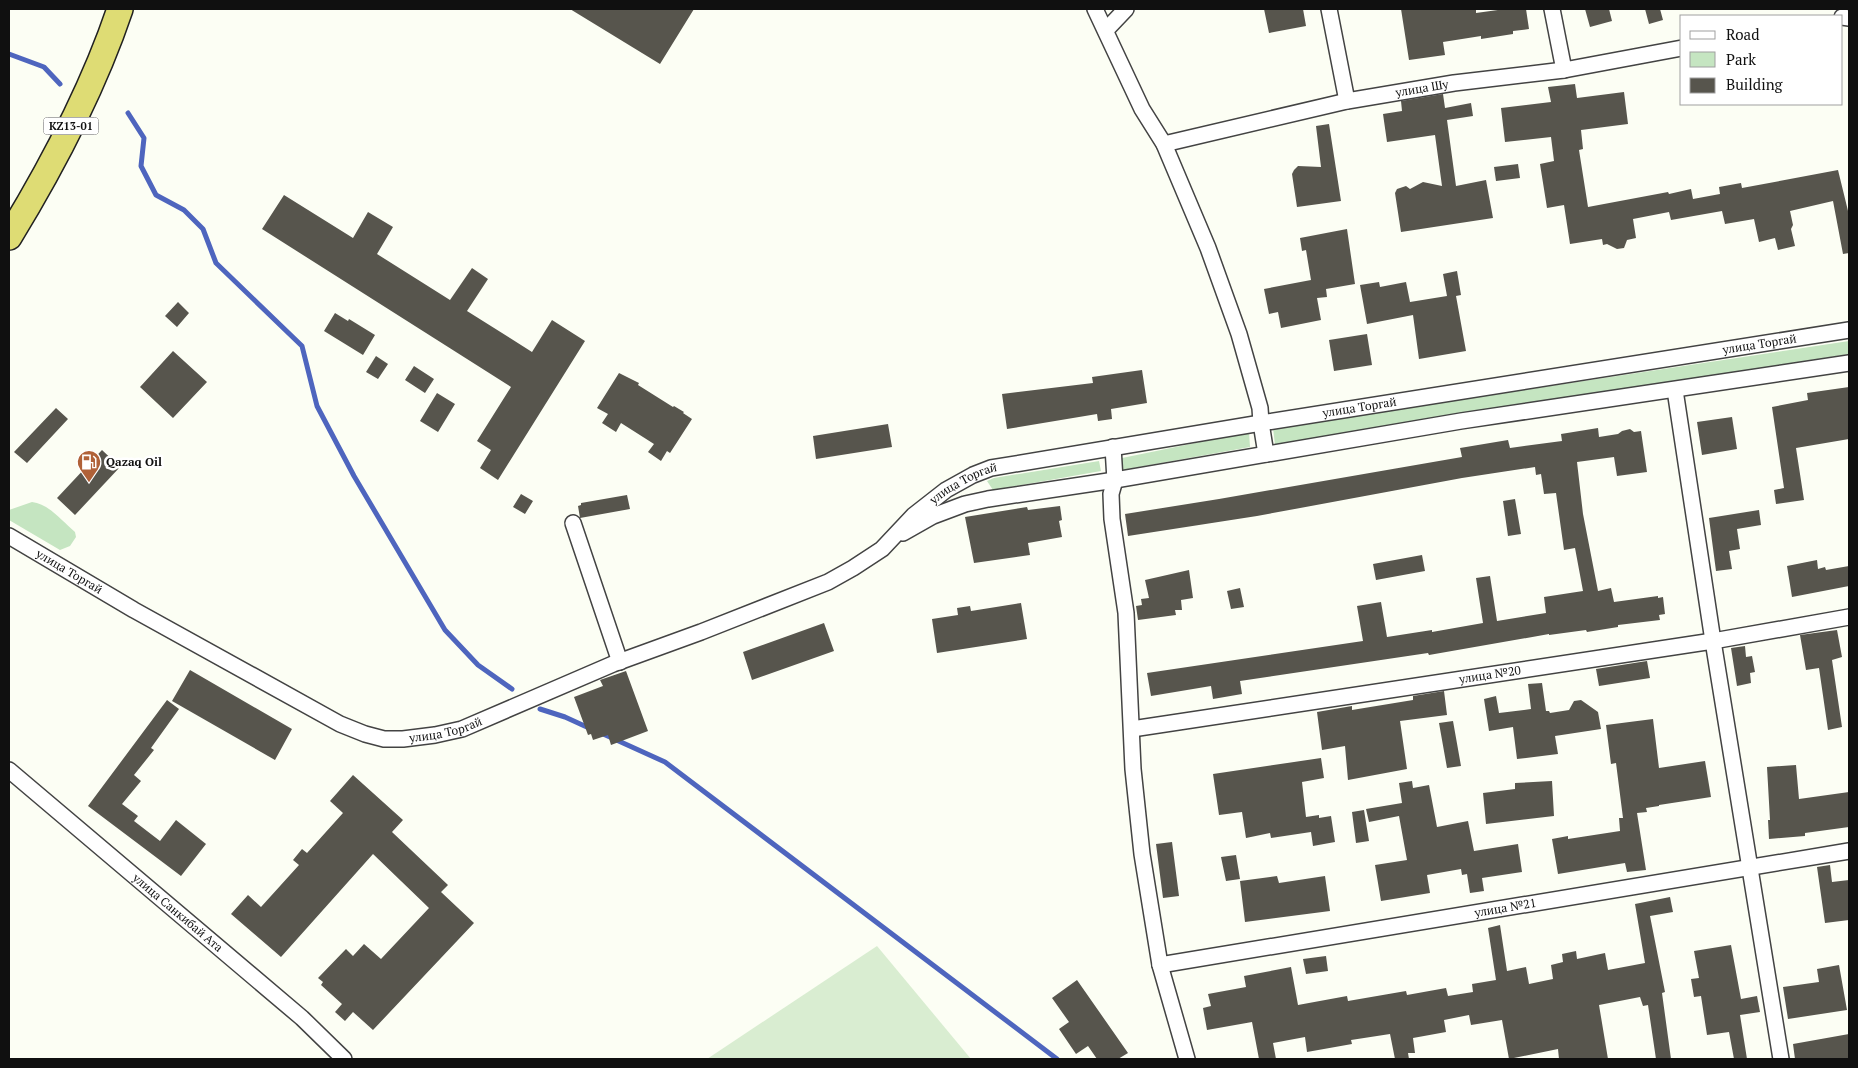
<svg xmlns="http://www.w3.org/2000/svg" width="1858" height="1068" viewBox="0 0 1858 1068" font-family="'PT Serif',serif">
<rect width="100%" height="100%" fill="#fcfef4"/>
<path fill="#c5e5c1" d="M 1849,341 L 1849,354 L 1275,445 L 1273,428 Z
M 1249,432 L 1250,447 L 1122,470 L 1122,458 Z
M 1099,461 L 1101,471 L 993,490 L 987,481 L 994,478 Z
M 32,502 C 49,504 62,521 75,532 L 76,537 L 70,546 L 60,550 L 9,520 L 9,510 Z"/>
<path fill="#d9edd1" d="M 877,946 L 971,1059 L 707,1059 Z"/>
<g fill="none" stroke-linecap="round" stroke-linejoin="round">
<path stroke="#4e65be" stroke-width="5" d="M 9,54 L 44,67 L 60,84
M 128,113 L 144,138 L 141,166 L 156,195 L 184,210 L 203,229 L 216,263 L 302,346 L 317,406 L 354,476 L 445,630 L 478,665 L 512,689
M 540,709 L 565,717 L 589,728
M 601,733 L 665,762 L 1057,1059"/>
</g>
<path fill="#57554d" d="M 570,9 L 694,9 L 660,64 Z
M 1264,9 L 1303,9 L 1306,26 L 1269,33 Z
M 1401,9 L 1476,9 L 1476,13 L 1505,9 L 1526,9 L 1529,29 L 1513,31 L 1513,34 L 1481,39 L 1481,36 L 1443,42 L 1445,55 L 1409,60 Z
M 1585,9 L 1609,9 L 1612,21 L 1590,27 Z
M 1645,9 L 1660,9 L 1663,20 L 1649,24 Z
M 1575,84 L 1577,98 L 1624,92 L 1628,124 L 1581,130 L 1583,149 L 1579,150 L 1588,207 L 1668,192 L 1669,194 L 1691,189 L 1693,199 L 1720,194 L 1719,187 L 1741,183 L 1742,188 L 1838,170 L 1849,215 L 1849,253 L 1843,254 L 1833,201 L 1790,211 L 1793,225 L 1791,229 L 1795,246 L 1778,250 L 1775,238 L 1759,242 L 1754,219 L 1725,224 L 1722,211 L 1671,220 L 1669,212 L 1633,219 L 1636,238 L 1627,240 L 1624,248 L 1617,249 L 1607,244 L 1603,245 L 1602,239 L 1570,244 L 1564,205 L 1547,208 L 1540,164 L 1554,161 L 1551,137 L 1505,142 L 1501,108 L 1551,102 L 1548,87 Z
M 1443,94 L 1445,108 L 1471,103 L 1473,116 L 1447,120 L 1456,186 L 1486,180 L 1493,218 L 1401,232 L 1395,193 L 1397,189 L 1406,186 L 1410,189 L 1423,182 L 1442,186 L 1435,135 L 1387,142 L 1383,114 L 1402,111 L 1401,101 Z
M 1329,124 L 1341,201 L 1297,207 L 1292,174 L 1294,170 L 1298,166 L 1321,167 L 1316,126 Z
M 1518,164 L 1520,178 L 1496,181 L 1494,167 Z
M 284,195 L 353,238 L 368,212 L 393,227 L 377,254 L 450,300 L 472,268 L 488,279 L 467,311 L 532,352 L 552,320 L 585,341 L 498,480 L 480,468 L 491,450 L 477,441 L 511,387 L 262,229 Z
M 1347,229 L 1355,284 L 1326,289 L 1327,297 L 1317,298 L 1321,320 L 1281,328 L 1278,312 L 1269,314 L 1264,289 L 1311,280 L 1306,250 L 1302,251 L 1300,238 Z
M 1457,271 L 1461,295 L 1456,296 L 1466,351 L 1419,359 L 1413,315 L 1367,324 L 1360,285 L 1379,282 L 1380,287 L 1406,282 L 1410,302 L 1447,296 L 1443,274 Z
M 178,302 L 189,313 L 177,327 L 165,316 Z
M 335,313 L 348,321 L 349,319 L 375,335 L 363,355 L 324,331 Z
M 1367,334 L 1372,365 L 1334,371 L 1329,340 Z
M 173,351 L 207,382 L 173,418 L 140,387 Z
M 376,356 L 388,364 L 378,379 L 366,372 Z
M 414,366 L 434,379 L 425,393 L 405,380 Z
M 1142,370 L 1147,403 L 1111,409 L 1112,419 L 1098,421 L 1097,414 L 1007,429 L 1002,394 L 1093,383 L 1092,377 Z
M 619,373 L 639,383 L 638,385 L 673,407 L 674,406 L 684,412 L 683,413 L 692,419 L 670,453 L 667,451 L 661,461 L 648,452 L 654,444 L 621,423 L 616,432 L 602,423 L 608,414 L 597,408 Z
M 1849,387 L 1849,439 L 1796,448 L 1804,500 L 1776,504 L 1774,490 L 1784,488 L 1772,407 L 1808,400 L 1807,393 Z
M 437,393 L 455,404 L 438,432 L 420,421 Z
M 56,408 L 68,419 L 27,463 L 14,452 Z
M 1732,417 L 1737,449 L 1702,455 L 1697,422 Z
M 888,424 L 892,447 L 816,459 L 813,436 Z
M 1598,428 L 1599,437 L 1618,434 L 1622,431 L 1630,429 L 1634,432 L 1641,431 L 1647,472 L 1617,476 L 1614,457 L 1577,462 L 1583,514 L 1598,591 L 1611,588 L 1614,602 L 1658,596 L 1658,598 L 1663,597 L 1665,614 L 1659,615 L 1660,620 L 1618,625 L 1618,627 L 1587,632 L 1586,630 L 1549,635 L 1549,634 L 1429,655 L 1428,653 L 1240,681 L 1242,694 L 1213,699 L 1211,686 L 1151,696 L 1147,673 L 1363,641 L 1357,606 L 1381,602 L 1387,637 L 1432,630 L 1432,632 L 1483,623 L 1476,578 L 1490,576 L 1497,621 L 1546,613 L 1544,597 L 1583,591 L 1575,548 L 1564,550 L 1556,493 L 1544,494 L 1541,474 L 1536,475 L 1535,467 L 1462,478 L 1257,516 L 1128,536 L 1125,514 L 1219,499 L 1462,457 L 1460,448 L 1508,440 L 1510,448 L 1562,441 L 1561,434 Z
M 102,450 L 120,467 L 75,515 L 57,498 Z
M 521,494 L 533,501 L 525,514 L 513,507 Z
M 627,495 L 630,509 L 580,518 L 578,506 L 581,505 L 581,503 Z
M 1515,499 L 1521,534 L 1508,536 L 1503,501 Z
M 1060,506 L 1062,520 L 1059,521 L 1062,537 L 1028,543 L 1030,555 L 974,563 L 965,517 L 1027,507 L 1028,510 Z
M 1759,510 L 1761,525 L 1737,529 L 1740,549 L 1729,551 L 1732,569 L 1716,571 L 1709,518 Z
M 1422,555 L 1425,571 L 1376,580 L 1373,564 Z
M 1817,560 L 1818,569 L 1825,567 L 1826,570 L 1849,566 L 1849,586 L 1792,597 L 1787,566 Z
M 1189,570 L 1193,598 L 1181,600 L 1182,610 L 1175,610 L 1176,615 L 1138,620 L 1136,606 L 1142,605 L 1141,599 L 1149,598 L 1145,580 Z
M 1240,588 L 1244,607 L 1231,609 L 1227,591 Z
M 1021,603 L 1027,639 L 937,653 L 932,619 L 958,615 L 957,608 L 970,606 L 971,611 Z
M 824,623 L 834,651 L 752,680 L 743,652 Z
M 1837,630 L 1842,657 L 1832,660 L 1842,727 L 1828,730 L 1819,668 L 1806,670 L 1800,635 Z
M 1745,646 L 1746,657 L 1752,656 L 1755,672 L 1750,673 L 1751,683 L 1737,686 L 1731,648 Z
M 1647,661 L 1650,678 L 1599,686 L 1596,669 Z
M 190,670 L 292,729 L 275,760 L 172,701 Z
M 626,671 L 648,731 L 611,745 L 608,735 L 593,740 L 591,734 L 588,735 L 574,697 L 603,686 L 600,680 Z
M 1542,683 L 1546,711 L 1549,711 L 1550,713 L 1569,710 L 1574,701 L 1581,700 L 1598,712 L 1601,729 L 1555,736 L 1558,754 L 1517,759 L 1513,727 L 1489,731 L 1484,699 L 1496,696 L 1499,713 L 1531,709 L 1528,684 Z
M 1444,691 L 1447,715 L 1400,721 L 1407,769 L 1348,780 L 1345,746 L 1322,750 L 1317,712 L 1352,706 L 1352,710 L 1413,700 L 1413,696 Z
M 167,700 L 179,709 L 151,748 L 154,750 L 134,775 L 141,781 L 122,804 L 138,816 L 134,821 L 160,841 L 176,820 L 206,844 L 181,876 L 88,806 Z
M 1653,719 L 1659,768 L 1705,761 L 1711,797 L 1659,805 L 1659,806 L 1646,808 L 1647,812 L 1637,813 L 1646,870 L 1627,872 L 1625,863 L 1558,874 L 1552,839 L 1568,836 L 1568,839 L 1620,831 L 1619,818 L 1623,818 L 1616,763 L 1611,764 L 1606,725 Z
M 1453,721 L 1461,766 L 1447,768 L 1439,723 Z
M 1321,758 L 1324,778 L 1302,782 L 1306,817 L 1319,815 L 1319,818 L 1331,816 L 1335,842 L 1313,846 L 1311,832 L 1271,838 L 1270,833 L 1246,838 L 1242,812 L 1219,815 L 1213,774 Z
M 1796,765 L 1799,799 L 1849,792 L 1849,827 L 1805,833 L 1805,836 L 1769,839 L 1768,820 L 1770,820 L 1767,767 Z
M 353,775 L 403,820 L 392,832 L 448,885 L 441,892 L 474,923 L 373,1030 L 353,1012 L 345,1021 L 335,1012 L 342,1004 L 321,985 L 323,982 L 318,978 L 346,949 L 353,956 L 364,944 L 381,959 L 429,908 L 373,854 L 281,957 L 231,914 L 248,895 L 261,907 L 299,865 L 293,860 L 302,849 L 307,853 L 343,813 L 330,801 Z
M 1412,781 L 1413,788 L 1429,785 L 1437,827 L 1468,821 L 1474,851 L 1518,844 L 1522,872 L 1482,878 L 1484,891 L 1470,893 L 1467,874 L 1462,875 L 1461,869 L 1427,875 L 1430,893 L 1381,901 L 1375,865 L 1407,860 L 1399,816 L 1369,822 L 1366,809 L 1402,803 L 1399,783 Z
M 1552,781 L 1554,816 L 1486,824 L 1483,793 L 1515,789 L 1515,783 Z
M 1364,810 L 1369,841 L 1356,843 L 1352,812 Z
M 1172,842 L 1179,896 L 1163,898 L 1156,844 Z
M 1236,855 L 1240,879 L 1226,881 L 1221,857 Z
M 1830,865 L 1832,882 L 1849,880 L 1849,920 L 1825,923 L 1817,867 Z
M 1277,876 L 1279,883 L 1325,876 L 1330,911 L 1245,922 L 1240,881 Z
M 1670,897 L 1673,912 L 1650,916 L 1665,992 L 1662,993 L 1671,1059 L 1656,1059 L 1648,1005 L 1643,1006 L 1640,997 L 1599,1005 L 1608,1059 L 1559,1059 L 1558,1049 L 1509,1059 L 1502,1020 L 1471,1025 L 1469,1015 L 1444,1020 L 1446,1032 L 1413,1038 L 1415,1053 L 1408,1053 L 1409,1059 L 1395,1059 L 1390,1034 L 1351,1040 L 1352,1044 L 1307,1052 L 1305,1037 L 1273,1043 L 1276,1059 L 1259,1059 L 1252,1022 L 1207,1030 L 1203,1008 L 1211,1006 L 1208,994 L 1246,987 L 1244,976 L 1291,967 L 1298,1005 L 1347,996 L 1348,1001 L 1406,991 L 1407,995 L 1446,988 L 1448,996 L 1473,992 L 1472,984 L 1496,980 L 1488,928 L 1500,925 L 1507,971 L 1526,967 L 1529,984 L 1553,979 L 1551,965 L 1563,962 L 1562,954 L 1576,951 L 1577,959 L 1605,953 L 1608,970 L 1645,963 L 1635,904 Z
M 1731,945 L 1741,999 L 1757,996 L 1760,1012 L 1740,1015 L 1747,1059 L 1734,1059 L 1729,1032 L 1707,1035 L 1701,996 L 1694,997 L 1691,979 L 1699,978 L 1694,951 Z
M 1326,956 L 1328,971 L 1306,974 L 1303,959 Z
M 1839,965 L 1847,1010 L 1788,1019 L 1783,987 L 1819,982 L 1817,969 Z
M 1077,980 L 1128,1053 L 1118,1059 L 1097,1059 L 1088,1046 L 1076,1054 L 1059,1029 L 1069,1022 L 1052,998 Z
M 1849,1034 L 1849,1059 L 1795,1059 L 1793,1044 Z"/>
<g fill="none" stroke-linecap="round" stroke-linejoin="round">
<g stroke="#434343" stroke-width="18">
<g id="minor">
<path d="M 1095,9 L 1142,109 L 1164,144 L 1208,248 L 1239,334 L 1260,408 L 1261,423 L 1266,454"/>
<path d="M 1329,9 L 1347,101"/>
<path d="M 1552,9 L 1564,70"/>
<path d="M 1842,17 L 1849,18"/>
<path d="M 1106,30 L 1126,9"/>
<path id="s1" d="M 1164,144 L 1347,101 L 1454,83 L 1564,70 L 1682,48"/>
<path d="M 1675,390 L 1713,641 L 1781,1059"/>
<path d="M 1113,447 L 1115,480 L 1111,494 L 1112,519 L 1126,613 L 1133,769 L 1142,854 L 1160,965 L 1187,1059"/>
<path d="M 573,523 L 620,662"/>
<path d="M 903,533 L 933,516 L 965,504 L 988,499 L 1115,480 L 1461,421 L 1849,363"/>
<path id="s2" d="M 9,536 L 134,610 L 340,724 L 365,734 L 384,739 L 403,739 L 435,735 L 462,729 L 613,664 L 701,632 L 828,582 L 853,568 L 882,549 L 914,515 L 946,490 L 973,475 L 991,468 L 1261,423 L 1849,330"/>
<path id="s3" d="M 1132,729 L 1713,641 L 1849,617"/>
<path id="s4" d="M 9,770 L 302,1018 L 344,1059"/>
<path id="s5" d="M 1160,965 L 1849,851"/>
</g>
</g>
<g stroke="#212121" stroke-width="28">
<path id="trunk" d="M 9,237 C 53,165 93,89 120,9"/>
</g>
<use href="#minor" stroke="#fff" stroke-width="15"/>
<use href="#trunk" stroke="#dedc74" stroke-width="25"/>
</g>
<defs>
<g id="fuel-pin" transform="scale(1.25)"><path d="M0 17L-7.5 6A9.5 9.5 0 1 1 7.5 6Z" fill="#b06138" stroke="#fff"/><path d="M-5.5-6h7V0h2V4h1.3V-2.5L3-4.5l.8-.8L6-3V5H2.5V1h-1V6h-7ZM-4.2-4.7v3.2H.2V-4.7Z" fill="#fff"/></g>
</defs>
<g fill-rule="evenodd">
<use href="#fuel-pin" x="89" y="462"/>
</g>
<g text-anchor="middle" stroke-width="5" stroke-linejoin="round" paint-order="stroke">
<rect fill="#fff" stroke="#585858" stroke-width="1" x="43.5" y="117.5" width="55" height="17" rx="4"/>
<g font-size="11" font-weight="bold" fill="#101010">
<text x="71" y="130">KZ13-01</text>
</g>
<g font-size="12" fill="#101010" stroke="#fff">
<text dy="4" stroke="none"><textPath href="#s1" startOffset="264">улица Шу</textPath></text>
<text dy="4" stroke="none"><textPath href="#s2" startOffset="1880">улица Торгай</textPath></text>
<text dy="4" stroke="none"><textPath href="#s2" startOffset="1475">улица Торгай</textPath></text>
<text dy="4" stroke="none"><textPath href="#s2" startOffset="1070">улица Торгай</textPath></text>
<text dy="4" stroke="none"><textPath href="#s2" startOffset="70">улица Торгай</textPath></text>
<text dy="4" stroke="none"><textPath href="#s3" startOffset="362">улица №20</textPath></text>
<text dy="4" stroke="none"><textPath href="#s2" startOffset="490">улица Торгай</textPath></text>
<text dy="4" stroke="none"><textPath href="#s5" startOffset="350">улица №21</textPath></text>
<text dy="4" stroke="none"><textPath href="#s4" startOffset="221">улица Санкибай Ата</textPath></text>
</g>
<g font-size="12" font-weight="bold" fill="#101010" stroke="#fff" text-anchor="start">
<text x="106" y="466">Qazaq Oil</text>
</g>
</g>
<rect width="1858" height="1068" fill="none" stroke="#101010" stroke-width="20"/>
<rect x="1680" y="15" width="162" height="90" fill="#ffffff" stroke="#9f9f9f"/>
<rect x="1690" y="31" width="25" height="8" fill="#ffffff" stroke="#9f9f9f"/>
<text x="1726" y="40" font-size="15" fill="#101010">Road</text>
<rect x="1690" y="52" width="25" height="15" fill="#c5e5c1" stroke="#9f9f9f"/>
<text x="1726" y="65" font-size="15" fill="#101010">Park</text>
<rect x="1690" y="78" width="25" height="15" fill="#57554d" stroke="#9f9f9f"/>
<text x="1726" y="90" font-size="15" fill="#101010">Building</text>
</svg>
